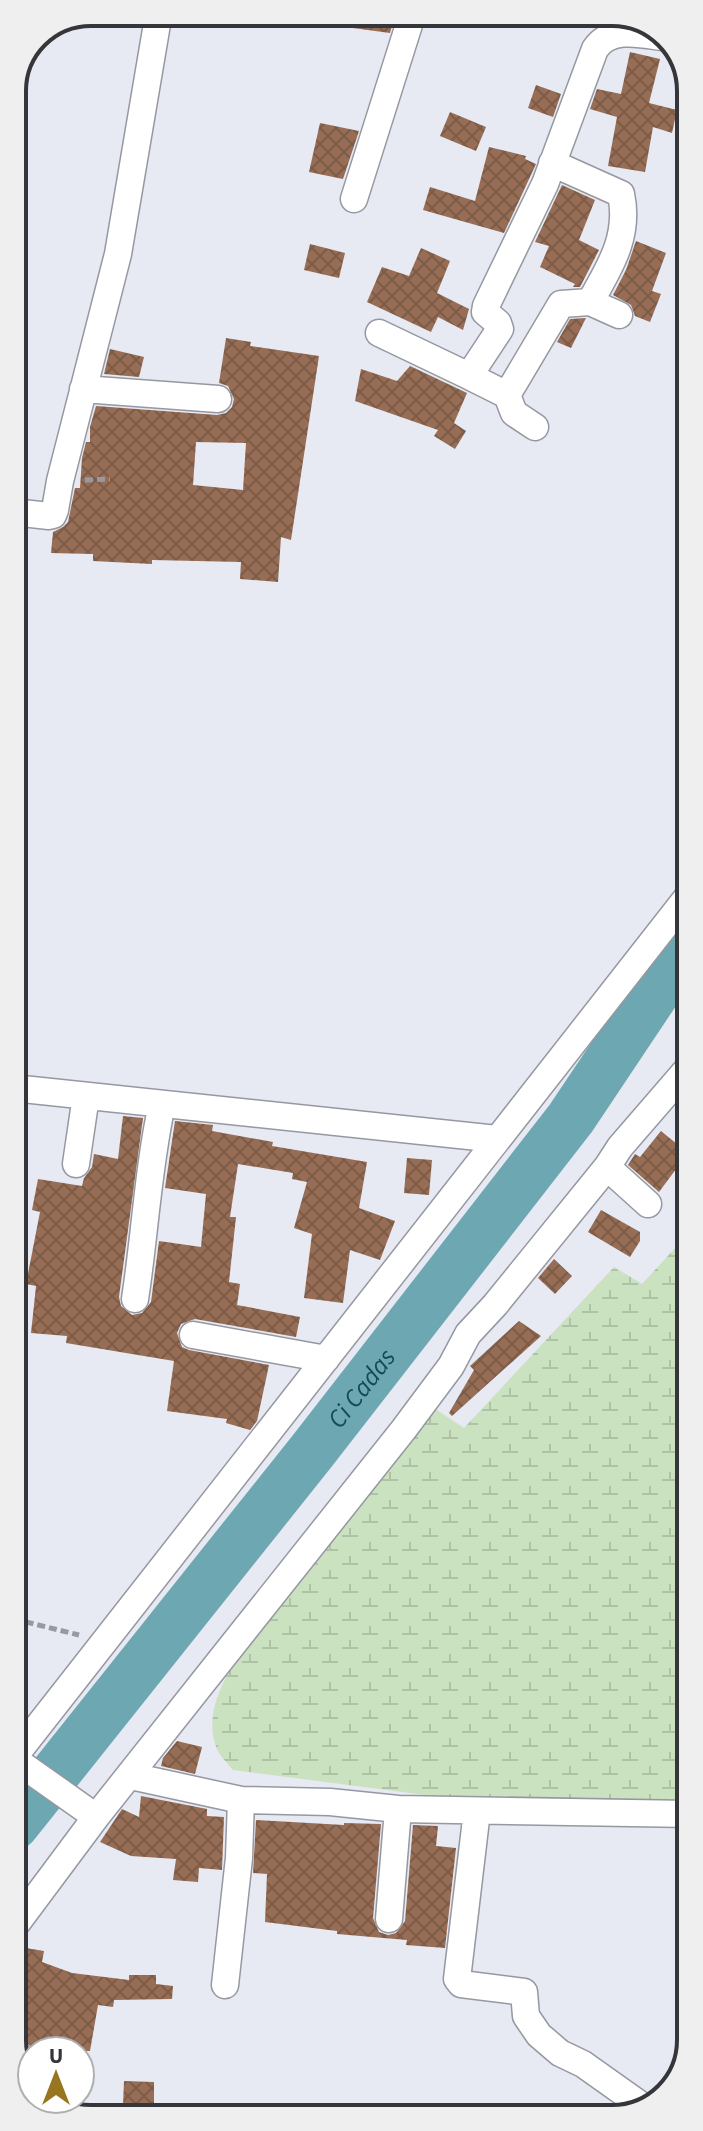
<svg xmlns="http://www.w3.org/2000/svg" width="703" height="2131" viewBox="0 0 703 2131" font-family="'Source Sans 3',sans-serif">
<defs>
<pattern id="wetland-marsh" width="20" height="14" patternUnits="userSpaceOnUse" patternTransform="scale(2)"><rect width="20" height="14" fill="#cae2c0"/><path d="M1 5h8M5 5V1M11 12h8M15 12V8" fill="none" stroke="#aec2a6"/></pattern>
<pattern id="building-cross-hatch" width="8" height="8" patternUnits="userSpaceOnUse" patternTransform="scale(2)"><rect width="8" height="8" fill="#976e55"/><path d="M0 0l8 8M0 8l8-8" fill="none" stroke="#7c5b47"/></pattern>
</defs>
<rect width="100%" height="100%" fill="#e7e9f3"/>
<path fill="url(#wetland-marsh)" d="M 690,1232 L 690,1583 L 679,1622 L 675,1805 L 479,1802 L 233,1770 C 228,1764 220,1756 217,1749 C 202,1713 226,1676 244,1646 L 431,1406 L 464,1428 L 614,1267 L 642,1284 Z"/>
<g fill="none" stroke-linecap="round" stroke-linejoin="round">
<path stroke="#6ca7b2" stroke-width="50" id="s1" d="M 14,1825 L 313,1450 L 571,1118 L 690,940"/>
</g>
<path fill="url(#building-cross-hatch)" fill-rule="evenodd" d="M 339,12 L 396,12 L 390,33 L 338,26 Z
M 630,52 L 660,59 L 649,103 L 677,110 L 672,133 L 653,127 L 645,172 L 608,166 L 617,117 L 590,109 L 597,89 L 621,94 Z
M 536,85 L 561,94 L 553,117 L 528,108 Z
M 450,112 L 486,127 L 476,151 L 440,136 Z
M 320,123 L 359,131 L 343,179 L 309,172 Z
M 489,147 L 526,156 L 525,159 L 536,164 L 504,233 L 423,210 L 430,187 L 475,201 Z
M 562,185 L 595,200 L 579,240 L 599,250 L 580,287 L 573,287 L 575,284 L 540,267 L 549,246 L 535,242 Z
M 636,241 L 666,253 L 652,291 L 661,294 L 650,322 L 635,316 L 631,305 L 613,295 L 626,270 Z
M 310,244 L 345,253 L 339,278 L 304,270 Z
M 421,248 L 450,261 L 437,293 L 469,309 L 463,330 L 438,317 L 431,332 L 367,302 L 382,267 L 409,276 Z
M 586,318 L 571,348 L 557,342 L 570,319 Z
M 226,338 L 251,342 L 250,346 L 319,356 L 291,540 L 281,537 L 278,582 L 240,579 L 241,562 L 152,560 L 152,564 L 93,561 L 93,554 L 51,553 L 53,532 L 63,527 L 68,522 L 75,488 L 80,488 L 82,458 L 86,442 L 90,442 L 90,427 L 96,406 L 217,415 L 226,413 L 232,407 L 234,399 L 228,386 L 219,383 ZM 196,442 L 246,443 L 243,490 L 193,485 Z
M 110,349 L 144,357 L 139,377 L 104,374 Z
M 410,366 L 467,393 L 454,423 L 466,431 L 455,449 L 434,436 L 438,430 L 355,401 L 361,369 L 397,381 Z
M 123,1116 L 143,1118 L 119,1297 L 121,1306 L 132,1315 L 142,1313 L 151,1302 L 159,1241 L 201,1247 L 206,1194 L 165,1188 L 175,1121 L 213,1125 L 212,1131 L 273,1142 L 272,1146 L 367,1162 L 359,1208 L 395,1221 L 380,1260 L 350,1250 L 343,1303 L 304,1298 L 312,1234 L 294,1228 L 307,1182 L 292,1179 L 293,1173 L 238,1164 L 230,1217 L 236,1217 L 229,1282 L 240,1284 L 237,1305 L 300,1317 L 296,1337 L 195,1319 L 181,1324 L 177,1333 L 182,1347 L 189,1350 L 269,1365 L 257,1421 L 250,1430 L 226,1423 L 227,1419 L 167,1411 L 174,1361 L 66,1343 L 67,1336 L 31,1333 L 36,1286 L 26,1284 L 40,1212 L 32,1210 L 38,1179 L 82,1186 L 84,1178 L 92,1167 L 94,1154 L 118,1159 Z
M 661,1131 L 688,1153 L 659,1192 L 628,1165 L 635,1154 L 640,1157 Z
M 407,1158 L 432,1160 L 429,1195 L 404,1193 Z
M 601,1210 L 640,1232 L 640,1241 L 630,1257 L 588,1232 Z
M 554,1259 L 572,1276 L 555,1294 L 538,1278 Z
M 519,1321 L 541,1336 L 452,1416 L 449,1413 L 474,1370 L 470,1366 Z
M 177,1741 L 202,1747 L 195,1774 L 161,1766 L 163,1758 Z
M 141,1796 L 207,1809 L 207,1816 L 224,1817 L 222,1870 L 199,1868 L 198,1882 L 173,1880 L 176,1859 L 131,1856 L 100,1842 L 122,1809 L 139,1817 Z
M 256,1820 L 344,1825 L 344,1823 L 381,1824 L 373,1918 L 379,1932 L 388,1935 L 396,1933 L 405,1921 L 413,1825 L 438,1826 L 436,1846 L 456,1848 L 445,1948 L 406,1945 L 407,1940 L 337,1934 L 337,1931 L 265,1922 L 267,1874 L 253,1873 Z
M 14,1946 L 44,1951 L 42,1962 L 72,1973 L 129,1980 L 129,1975 L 156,1975 L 156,1984 L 173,1986 L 172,1999 L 114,2000 L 113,2007 L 98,2005 L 90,2051 L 37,2051 L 28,2044 L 15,2041 Z
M 124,2081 L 154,2082 L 154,2106 L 123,2105 Z"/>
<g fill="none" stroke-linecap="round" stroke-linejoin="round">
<g stroke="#9598a1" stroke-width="29">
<path id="street" d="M 552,163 L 621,194 C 630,236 610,267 590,302
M 354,199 L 413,12
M 379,333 L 469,376 L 500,329 L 498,323 L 485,312 L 486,306 L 545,184 L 595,49 C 611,25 644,35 668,38
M 469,376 L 507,395 L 514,413 L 535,427
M 83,389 L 218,399
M 507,395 L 561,304 L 590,302 L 619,315
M 13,512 L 49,516 L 53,515 L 55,510 L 60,481 L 118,254 L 159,12
M 13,1088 L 497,1139
M 76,1164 L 86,1096
M 607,1167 L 648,1204
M 135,1299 C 145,1234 148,1168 162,1104
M 193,1335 L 326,1359
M 14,1757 L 689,895
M 14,1759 L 96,1817
M 131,1776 L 241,1800 L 330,1802 L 398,1809 L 691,1814
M 477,1811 L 457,1979 L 461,1984 L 524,1992 L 526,2016 L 539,2035 L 560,2053 L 583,2064 L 645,2108
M 389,1919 L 398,1809
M 14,1927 L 96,1817 L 404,1429 L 451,1366 L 468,1334 L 495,1305 L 607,1167 L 620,1147 L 690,1066
M 225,1985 L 239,1858 L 241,1800
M 15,2057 L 24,2059"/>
</g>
<path stroke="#9899a0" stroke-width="5" stroke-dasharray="8 4" stroke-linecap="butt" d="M 85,480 L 110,479
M 14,1619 L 79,1635"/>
<use href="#street" stroke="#fff" stroke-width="26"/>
</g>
<g text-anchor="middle" stroke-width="8" stroke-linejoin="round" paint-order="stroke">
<g font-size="26" font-style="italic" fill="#154b53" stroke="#fff">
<text dy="9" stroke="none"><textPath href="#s1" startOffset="558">Ci Cadas</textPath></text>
</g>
</g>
<path d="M0 0H703V2131H0ZM91 26H612A65 65 0 0 1 677 91V2040A65 65 0 0 1 612 2105H91A65 65 0 0 1 26 2040V91A65 65 0 0 1 91 26Z" fill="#efefef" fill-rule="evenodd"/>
<path fill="none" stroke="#35363a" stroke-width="4" d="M91 26H612A65 65 0 0 1 677 91V2040A65 65 0 0 1 612 2105H91A65 65 0 0 1 26 2040V91A65 65 0 0 1 91 26Z"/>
<g transform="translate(56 2075)"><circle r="38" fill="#ffffff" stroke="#aeafb0" stroke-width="2"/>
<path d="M0-6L14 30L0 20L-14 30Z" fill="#97761f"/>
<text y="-12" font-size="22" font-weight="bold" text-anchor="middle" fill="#35363a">U</text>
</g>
</svg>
